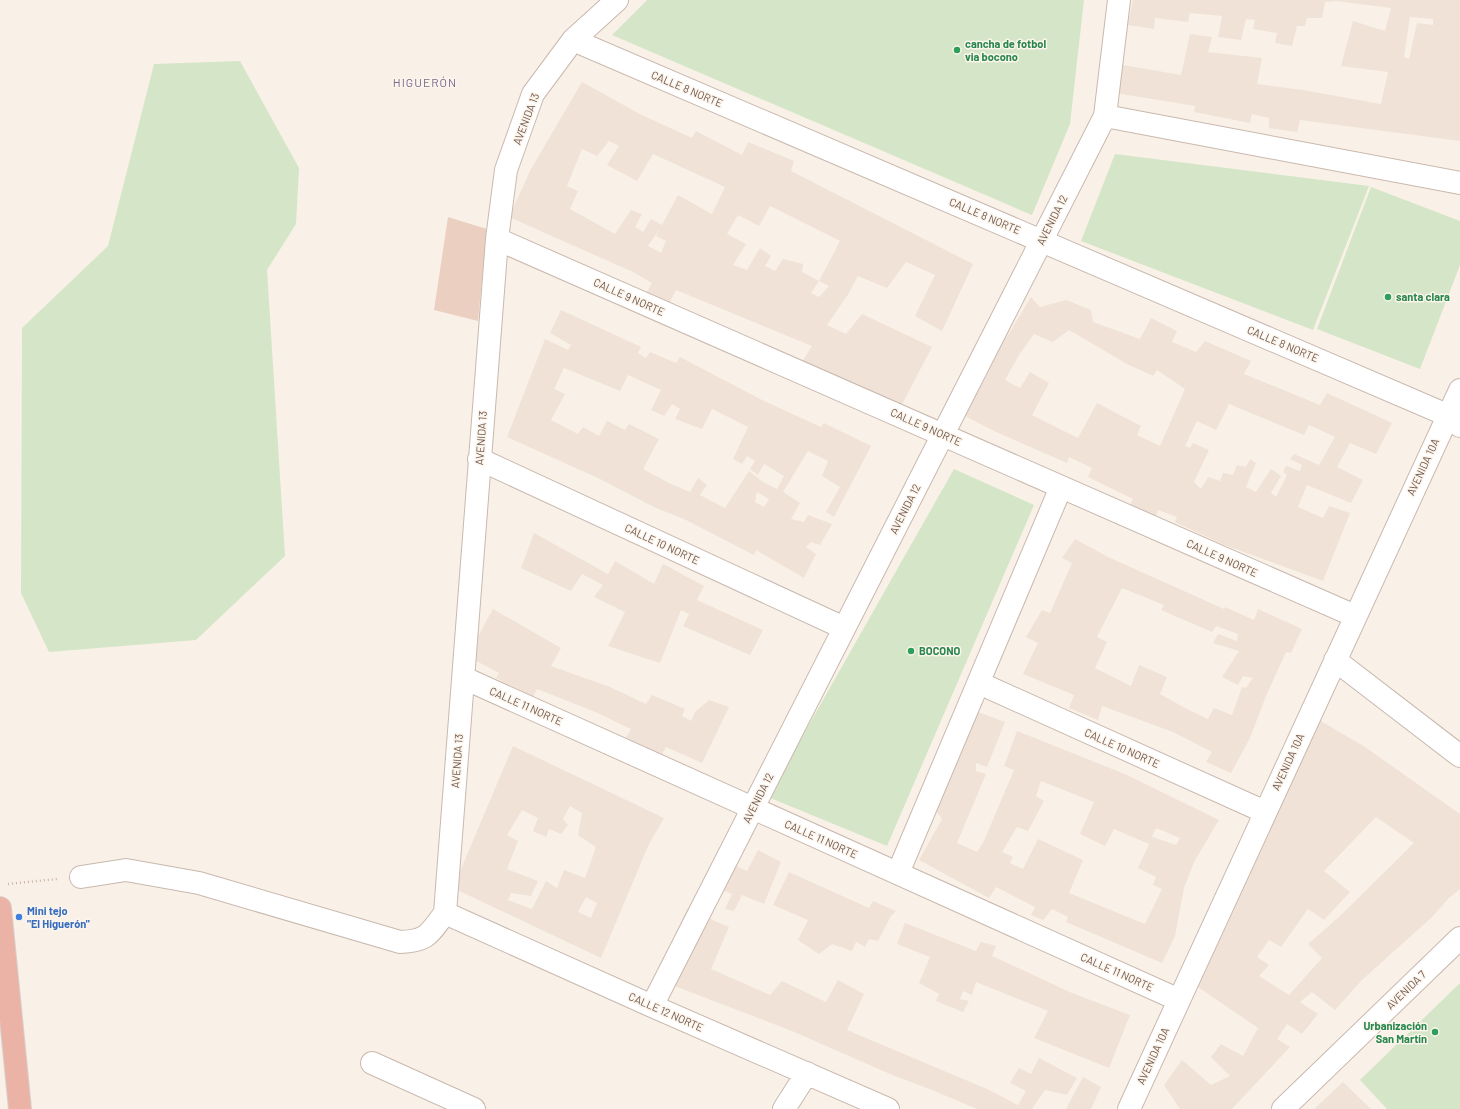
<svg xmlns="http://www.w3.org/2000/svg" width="1460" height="1109" viewBox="0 0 1460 1109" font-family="Barlow,sans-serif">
<rect width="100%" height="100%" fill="#f9f1e7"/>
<path fill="#f0e2d6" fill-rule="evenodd" d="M 1133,0 L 1460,0 L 1460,141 L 1300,120 L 1297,132 L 1269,128 L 1269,118 L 1252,114 L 1250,123 L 1194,112 L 1195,106 L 1115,93 L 1123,65 L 1181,75 L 1190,34 L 1212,37 L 1208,52 L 1262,58 L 1257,84 L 1303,90 L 1381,104 L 1388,72 L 1341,66 L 1353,21 L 1385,31 L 1391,8 L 1336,1 L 1325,2 L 1322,18 L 1307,18 L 1305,26 L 1297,26 L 1292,46 L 1275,43 L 1277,33 L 1253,29 L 1255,20 L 1246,19 L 1241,40 L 1218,37 L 1222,16 L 1190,13 L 1188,22 L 1155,18 L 1154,29 L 1128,25 ZM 1410,17 L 1433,19 L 1433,25 L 1417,23 L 1409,59 L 1404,57 Z
M 582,82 L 640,114 L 692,138 L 696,131 L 742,155 L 748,142 L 794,161 L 791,171 L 973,264 L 942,331 L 915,316 L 935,275 L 906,262 L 887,288 L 858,276 L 849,293 L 827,325 L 846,334 L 862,314 L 932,347 L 898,412 L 802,362 L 812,346 L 676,290 L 669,304 L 646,293 L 652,283 L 633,272 L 509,217 L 531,169 ZM 609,141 L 619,146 L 607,165 L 637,181 L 653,154 L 725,187 L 712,214 L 678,195 L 662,225 L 651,219 L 643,232 L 635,227 L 642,214 L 631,210 L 615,234 L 570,209 L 578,191 L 567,186 L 582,149 L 597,156 ZM 770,206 L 840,241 L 819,281 L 802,272 L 803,264 L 783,259 L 775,271 L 765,266 L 771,256 L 760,248 L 747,270 L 733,265 L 746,244 L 727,234 L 738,215 L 759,226 ZM 659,230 L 656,236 L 666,241 L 661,253 L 648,246 ZM 819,281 L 829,286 L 819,297 L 811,293 Z
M 1031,297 L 1040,307 L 1066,300 L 1091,310 L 1093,322 L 1140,339 L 1151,318 L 1177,331 L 1172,342 L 1196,352 L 1205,341 L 1251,361 L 1244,374 L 1320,405 L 1327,393 L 1392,423 L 1376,454 L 1350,443 L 1337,467 L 1363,480 L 1351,503 L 1307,485 L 1298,507 L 1323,518 L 1329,506 L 1350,513 L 1323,581 L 1222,544 L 1175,522 L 1177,517 L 1158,510 L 1156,516 L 1130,505 L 1133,499 L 1088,477 L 1092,468 L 1069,457 L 1067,463 L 994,431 L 963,415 L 983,383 L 1000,348 ZM 1069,330 L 1127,364 L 1153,376 L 1157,370 L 1185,389 L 1160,446 L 1137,435 L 1141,426 L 1097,403 L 1078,438 L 1032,415 L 1049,383 L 1030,372 L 1020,388 L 1005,380 L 1019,355 L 1034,334 L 1053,342 ZM 1229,404 L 1304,435 L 1309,425 L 1335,437 L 1319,465 L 1294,454 L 1290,459 L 1302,465 L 1300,471 L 1286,466 L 1283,472 L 1287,475 L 1276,497 L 1271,493 L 1281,476 L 1271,469 L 1256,492 L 1246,487 L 1256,463 L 1250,459 L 1246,467 L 1237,465 L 1233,475 L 1223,473 L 1220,481 L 1208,477 L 1201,489 L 1194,482 L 1209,450 L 1193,443 L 1190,448 L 1185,446 L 1197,421 L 1216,430 Z
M 561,310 L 641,347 L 638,353 L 646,358 L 650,352 L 676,363 L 680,357 L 762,400 L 821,427 L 824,423 L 871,446 L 834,517 L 826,512 L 840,487 L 822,476 L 828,461 L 808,451 L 783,492 L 800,503 L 791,519 L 804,522 L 808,515 L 832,524 L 820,545 L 811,542 L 806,547 L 816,554 L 804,578 L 756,550 L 754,555 L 684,519 L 656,508 L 598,478 L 507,437 L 545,339 L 568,350 L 571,345 L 550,333 ZM 564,368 L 620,391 L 628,375 L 661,390 L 651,410 L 664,416 L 672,404 L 680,409 L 675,419 L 702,429 L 712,409 L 748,427 L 733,459 L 742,464 L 747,456 L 755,461 L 750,469 L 758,475 L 764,464 L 784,476 L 777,489 L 763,482 L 749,471 L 725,508 L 700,495 L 707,485 L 698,478 L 690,492 L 669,483 L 643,469 L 659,439 L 629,424 L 625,430 L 607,421 L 599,436 L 583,427 L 578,434 L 551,420 L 565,394 L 554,389 ZM 757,492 L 769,499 L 764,507 L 755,502 Z
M 534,533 L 608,574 L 615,561 L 654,584 L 663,564 L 704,586 L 697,600 L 763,630 L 750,655 L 683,626 L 689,614 L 681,610 L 660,663 L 608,646 L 625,612 L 594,597 L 603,585 L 582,574 L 571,591 L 521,568 Z
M 1075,539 L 1108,557 L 1224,609 L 1225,607 L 1254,620 L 1258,609 L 1302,629 L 1291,653 L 1286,652 L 1266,696 L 1250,738 L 1231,773 L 1206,762 L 1212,752 L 1173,732 L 1102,706 L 1098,720 L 1069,708 L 1074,695 L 1023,674 L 1038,643 L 1026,637 L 1042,610 L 1050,613 L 1072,563 L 1062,558 ZM 1122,588 L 1164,605 L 1161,610 L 1212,632 L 1216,626 L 1238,634 L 1237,641 L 1218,634 L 1213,643 L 1239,651 L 1222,677 L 1238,685 L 1243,676 L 1253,678 L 1246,688 L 1242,687 L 1232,715 L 1214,708 L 1208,719 L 1185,708 L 1160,694 L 1167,677 L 1139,665 L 1131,686 L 1095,668 L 1107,642 L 1097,637 Z
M 493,609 L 561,648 L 551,666 L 610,687 L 646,704 L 652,695 L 685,709 L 682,716 L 691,721 L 695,712 L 709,700 L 729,707 L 702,763 L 666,747 L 661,756 L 626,738 L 631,729 L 593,711 L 537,689 L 533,697 L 496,678 L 499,673 L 467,656 Z
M 978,712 L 1005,722 L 987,767 L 976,763 L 976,771 L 986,774 L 957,843 L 977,852 L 983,843 L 1014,770 L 1004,766 L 1017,731 L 1127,775 L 1219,820 L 1194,862 L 1184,888 L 1175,936 L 1162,963 L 1066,922 L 1068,917 L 1052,909 L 1043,920 L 1031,915 L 1035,907 L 996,887 L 989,898 L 919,860 L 942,819 L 936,811 ZM 1041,781 L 1094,802 L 1080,834 L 1105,846 L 1114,829 L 1149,844 L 1138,868 L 1156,877 L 1153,885 L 1162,889 L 1145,924 L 1069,893 L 1083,860 L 1038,839 L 1023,869 L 1010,863 L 1013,857 L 1002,852 L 1017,827 L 1028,831 L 1044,801 L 1036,796 ZM 1156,828 L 1180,838 L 1176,845 L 1152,837 Z
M 1319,720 L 1365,747 L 1460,814 L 1460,889 L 1449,898 L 1432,917 L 1362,980 L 1335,1010 L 1312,992 L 1300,1002 L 1318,1014 L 1302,1034 L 1287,1024 L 1277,1039 L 1290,1047 L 1232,1109 L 1180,1109 L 1164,1085 L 1182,1060 L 1211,1085 L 1230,1076 L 1211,1057 L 1221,1044 L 1243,1056 L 1258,1028 L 1198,987 L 1232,914 L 1249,865 L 1275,819 L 1296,764 ZM 1376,817 L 1414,843 L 1339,917 L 1308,944 L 1322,958 L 1289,995 L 1259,976 L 1269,965 L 1257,957 L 1269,940 L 1281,947 L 1308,909 L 1324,920 L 1350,892 L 1324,871 Z
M 513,746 L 664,818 L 649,844 L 601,958 L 453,888 ZM 570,806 L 582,813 L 578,835 L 596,847 L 585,878 L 564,870 L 557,888 L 546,881 L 532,909 L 508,900 L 511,893 L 531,896 L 538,881 L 507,869 L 518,841 L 507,835 L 522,810 L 538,818 L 533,831 L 546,837 L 549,829 L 561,834 L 568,825 L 563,819 ZM 586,897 L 597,903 L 591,918 L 578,912 Z
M 758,850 L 781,862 L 764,904 L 742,895 L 734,911 L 725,909 L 732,894 L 711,885 L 725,861 L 747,871 Z
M 789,872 L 869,908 L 873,901 L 896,911 L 891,916 L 878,941 L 869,939 L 865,947 L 856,942 L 852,951 L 832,944 L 819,954 L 798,940 L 808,920 L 773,905 Z
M 687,909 L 729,927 L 711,969 L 770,995 L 782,981 L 826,1002 L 838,980 L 864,994 L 847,1030 L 987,1089 L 1018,1105 L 1026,1091 L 1010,1083 L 1019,1068 L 1031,1074 L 1039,1058 L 1077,1078 L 1067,1095 L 1045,1090 L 1032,1109 L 977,1109 L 932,1090 L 890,1074 L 792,1031 L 672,985 L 688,959 L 668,950 Z
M 905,923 L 976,951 L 981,942 L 996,946 L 992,956 L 1072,993 L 1130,1015 L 1109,1068 L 1034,1038 L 1048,1011 L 976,982 L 972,995 L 963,991 L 960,999 L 969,1001 L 963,1012 L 936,1001 L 939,994 L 919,983 L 930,957 L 897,944 Z
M 1083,1077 L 1101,1087 L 1091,1109 L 1066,1109 Z
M 1343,1082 L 1371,1109 L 1314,1109 Z"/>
<path fill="#d5e5c7" d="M 647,0 L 1084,0 L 1070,124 L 1032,215 L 612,35 Z
M 240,61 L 299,168 L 296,224 L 267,270 L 285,556 L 196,640 L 49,652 L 21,593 L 22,328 L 108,246 L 154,64 Z
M 1115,154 L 1369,186 L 1313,330 L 1081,241 Z
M 1371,187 L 1460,221 L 1460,265 L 1420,369 L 1317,329 Z
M 954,469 L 1034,505 L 887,846 L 768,797 Z
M 1460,983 L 1460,1109 L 1387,1109 L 1360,1080 Z"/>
<path fill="#ebd0c2" d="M 448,217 L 487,229 L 478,321 L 434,310 Z"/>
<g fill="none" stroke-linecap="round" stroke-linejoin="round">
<g stroke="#c9b8ae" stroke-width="24">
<path id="minor" d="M 573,40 L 1447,415 L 1460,426
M 1105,116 L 1460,183
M 497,239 L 1355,616
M 479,459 L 844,628
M 1335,660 L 1460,756
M 464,678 L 1179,1000
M 979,683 L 1265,812
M 898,873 L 1061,487
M 81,877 L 126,870 L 199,883 L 400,942 C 428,941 429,934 445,913
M 445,913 L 497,239 L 506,170 L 533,94 L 573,40 L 617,0
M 445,913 L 652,1006 L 888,1109
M 652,1006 L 1105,116 L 1119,0
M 372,1063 L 474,1109
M 784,1109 L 807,1073
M 1129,1109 L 1460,390
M 1283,1109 L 1460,938"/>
</g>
<g stroke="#d7d0ce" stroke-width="24">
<path id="highway" d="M 0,908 L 20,1109"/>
</g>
<path stroke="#cfb3a5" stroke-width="2.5" stroke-dasharray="1 3" stroke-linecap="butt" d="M 8,884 L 57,879"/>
<use href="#minor" stroke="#fff" stroke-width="22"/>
<use href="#highway" stroke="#ebb3a6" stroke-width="22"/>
</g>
<g fill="#2e9e5b" stroke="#fcf5ec" stroke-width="1.5">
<circle cx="957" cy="50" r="4"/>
<circle cx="1388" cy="297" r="4"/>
<circle cx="911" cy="651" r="4"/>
<circle cx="1435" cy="1032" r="4"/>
</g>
<circle fill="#3f7fe0" stroke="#fcf5ec" stroke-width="1.5" cx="19" cy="917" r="4"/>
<g text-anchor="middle" stroke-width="3" stroke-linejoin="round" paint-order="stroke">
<g font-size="11" font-weight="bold" fill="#27864d" stroke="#fcf5ec" text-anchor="start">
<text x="965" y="48">cancha de fotbol<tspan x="965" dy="13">via bocono</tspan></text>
<text x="1396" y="301">santa clara</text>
<text x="919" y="655">BOCONO</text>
<text x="1427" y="1030" text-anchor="end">Urbanización<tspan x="1427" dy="13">San Martín</tspan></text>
</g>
<g font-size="11" fill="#6f584f" stroke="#fcf5ec">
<text transform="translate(687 89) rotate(23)" y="4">CALLE 8 NORTE</text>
<text transform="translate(526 119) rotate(-69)" y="4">AVENIDA 13</text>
<text transform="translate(985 216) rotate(23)" y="4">CALLE 8 NORTE</text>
<text transform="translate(1052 220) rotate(-63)" y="4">AVENIDA 12</text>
<text transform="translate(629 297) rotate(24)" y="4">CALLE 9 NORTE</text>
<text transform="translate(1283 344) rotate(23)" y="4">CALLE 8 NORTE</text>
<text transform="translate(926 427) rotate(24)" y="4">CALLE 9 NORTE</text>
<text transform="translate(481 438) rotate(-86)" y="4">AVENIDA 13</text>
<text transform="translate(1423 467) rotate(-65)" y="4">AVENIDA 10A</text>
<text transform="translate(905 509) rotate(-63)" y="4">AVENIDA 12</text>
<text transform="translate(662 544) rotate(25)" y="4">CALLE 10 NORTE</text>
<text transform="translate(1222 558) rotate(24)" y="4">CALLE 9 NORTE</text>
<text transform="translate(526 706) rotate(24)" y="4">CALLE 11 NORTE</text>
<text transform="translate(1122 748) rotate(24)" y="4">CALLE 10 NORTE</text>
<text transform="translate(457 761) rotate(-86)" y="4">AVENIDA 13</text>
<text transform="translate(1288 762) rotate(-65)" y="4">AVENIDA 10A</text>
<text transform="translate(758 798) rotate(-63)" y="4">AVENIDA 12</text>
<text transform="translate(821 839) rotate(24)" y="4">CALLE 11 NORTE</text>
<text transform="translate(1117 972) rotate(24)" y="4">CALLE 11 NORTE</text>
<text transform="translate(1406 990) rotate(-44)" y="4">AVENIDA 7</text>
<text transform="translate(666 1012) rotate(24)" y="4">CALLE 12 NORTE</text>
<text transform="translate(1153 1056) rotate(-65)" y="4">AVENIDA 10A</text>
</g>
<g font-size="11" font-weight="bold" fill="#366cbe" stroke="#fcf5ec" text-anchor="start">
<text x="27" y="915">Mini tejo<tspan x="27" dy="13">"El Higuerón"</tspan></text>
</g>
<g font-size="12" letter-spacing="1" fill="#7c668c" stroke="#fcf5ec">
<text x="425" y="87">HIGUERÓN</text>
</g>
</g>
</svg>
